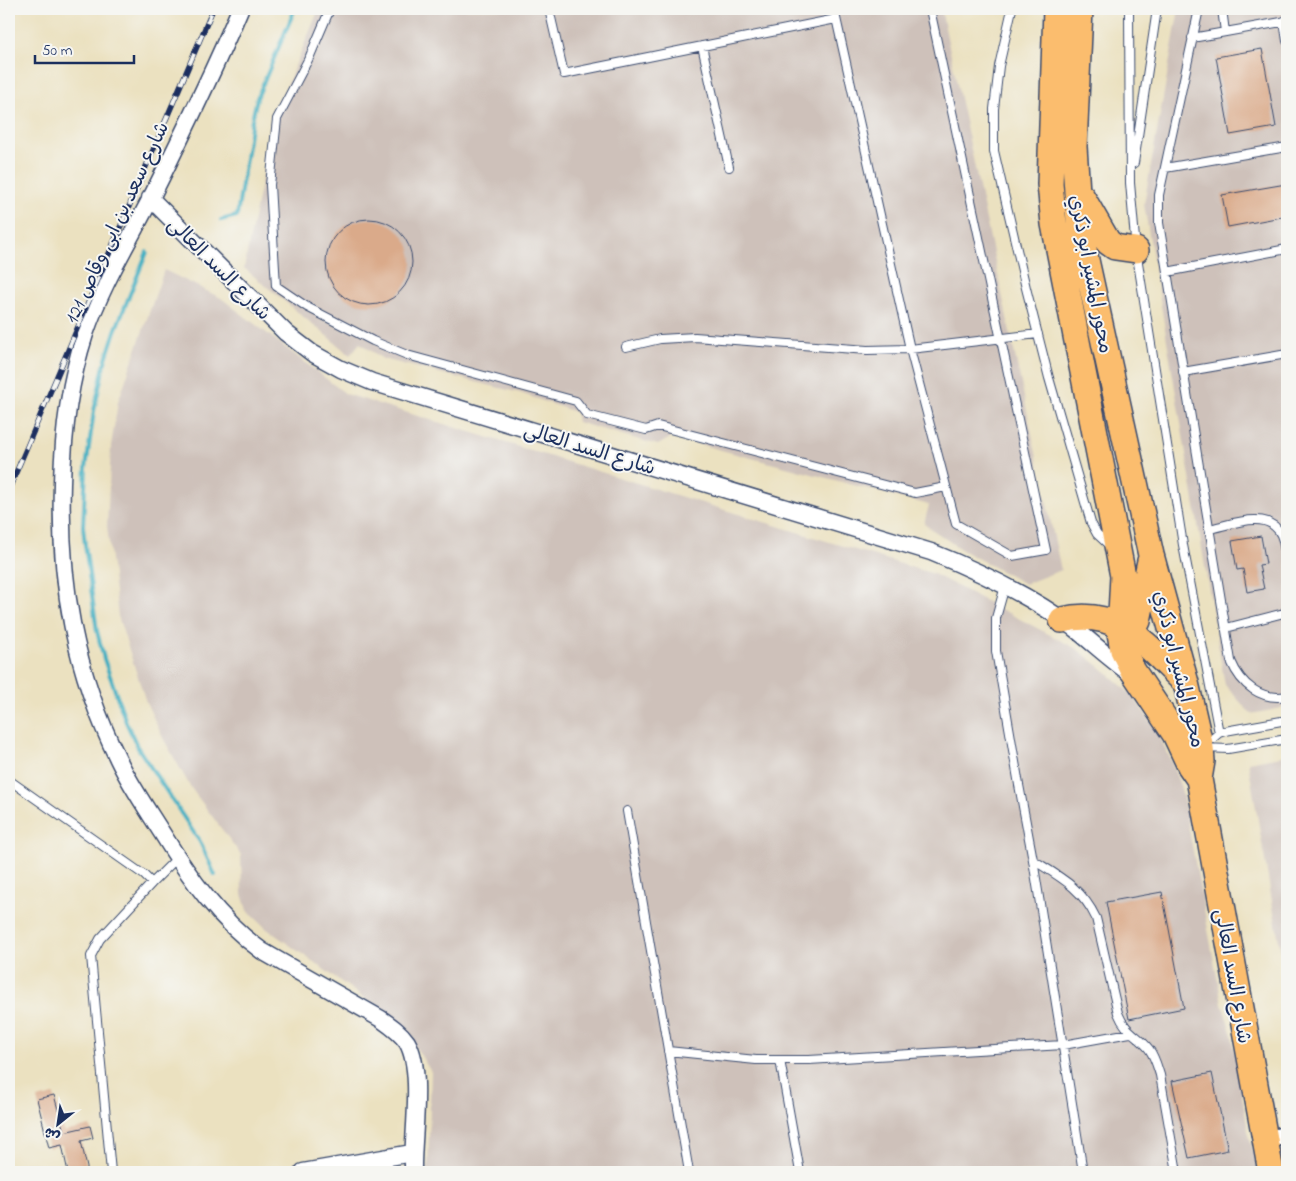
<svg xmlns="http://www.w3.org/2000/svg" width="1296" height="1181" viewBox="0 0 1296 1181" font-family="'Indie Flower','Playpen Sans Arabic',sans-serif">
<rect width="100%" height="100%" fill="#f6f6f2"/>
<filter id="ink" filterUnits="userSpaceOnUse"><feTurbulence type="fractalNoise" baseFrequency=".02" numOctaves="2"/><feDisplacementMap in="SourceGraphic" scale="10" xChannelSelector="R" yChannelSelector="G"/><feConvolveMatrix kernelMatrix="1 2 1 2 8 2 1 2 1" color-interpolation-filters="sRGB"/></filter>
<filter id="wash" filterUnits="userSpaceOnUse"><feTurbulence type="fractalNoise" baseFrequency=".0096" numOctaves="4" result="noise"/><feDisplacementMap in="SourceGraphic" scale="20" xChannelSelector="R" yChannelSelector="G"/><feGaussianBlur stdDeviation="1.12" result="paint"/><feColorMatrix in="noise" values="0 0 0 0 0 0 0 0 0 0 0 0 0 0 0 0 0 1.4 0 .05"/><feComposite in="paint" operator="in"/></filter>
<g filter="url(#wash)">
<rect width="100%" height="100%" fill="#ebe1c0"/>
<path fill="#cec1ba" d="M 319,9 L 941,9 L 1061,570 L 1025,584 L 962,550 L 924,524 L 929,505 L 672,437 L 658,445 L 577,422 L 575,412 L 520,393 L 383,359 L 360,343 L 350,355 L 244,268 L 275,114 Z
M 1179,9 L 1287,9 L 1287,707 L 1251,714 L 1225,685 L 1144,204 Z
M 164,270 L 221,298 L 346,394 L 934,574 L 1077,649 L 1104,670 L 1132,695 L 1153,725 L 1169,756 L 1181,788 L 1222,1003 L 1232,1035 L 1248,1131 L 1258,1172 L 428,1172 L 431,1072 L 402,1025 L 267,929 L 247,910 L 242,894 L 241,855 L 191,788 L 163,738 L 146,702 L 118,616 L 107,526 L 111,446 L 118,402 Z
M 1287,755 L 1287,988 L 1248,762 Z"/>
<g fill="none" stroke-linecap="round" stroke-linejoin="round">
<path stroke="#43afc1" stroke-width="4" d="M 221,220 L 237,216 L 252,120 L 257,98 L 295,9
M 147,252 L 115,331 L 104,365 L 94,411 L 86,468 L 83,526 L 85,545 L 97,631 L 104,659 L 126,722 L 138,748 L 200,842 L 215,875"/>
</g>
<g id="blocks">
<path fill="#daaa8a" d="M 1262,49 L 1276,127 L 1230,135 L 1216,57 Z
M 1286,184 L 1287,216 L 1228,227 L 1222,195 Z
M326 262a43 43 0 1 1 86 0a43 43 0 1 1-86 0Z
M 1261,536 L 1266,564 L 1259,565 L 1264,589 L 1247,592 L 1243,569 L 1237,570 L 1232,541 Z
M 1162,892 L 1184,1008 L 1129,1019 L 1106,902 Z
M 1212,1073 L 1228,1150 L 1189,1158 L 1172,1081 Z
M 54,1095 L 64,1132 L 90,1126 L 93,1138 L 81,1141 L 88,1172 L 68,1172 L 62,1145 L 49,1148 L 37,1099 Z"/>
</g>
</g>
<g filter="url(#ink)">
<use href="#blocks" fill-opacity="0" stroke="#3a4a6d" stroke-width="1"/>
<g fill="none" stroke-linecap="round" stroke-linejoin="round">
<g stroke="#3a4a6d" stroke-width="10">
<path id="lane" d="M 330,9 L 310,56 L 277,119 L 270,185 L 276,286 L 307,307 L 373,341 L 407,355 L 576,401 L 587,415 L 646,430 L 658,426 L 915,493 L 946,487
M 549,9 L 564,74 L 836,19
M 834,9 L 910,349 L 956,524 L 1012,556 L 1046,550 L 930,9
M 1012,9 L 999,66 L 994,109 L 994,151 L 1026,288 L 1049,378 L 1091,523 L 1097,534 L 1111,547
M 1129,9 L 1130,183 L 1136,250 L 1183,545 L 1219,733
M 1199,9 L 1159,195 L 1159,223 L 1231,661 C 1241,685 1261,701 1287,696
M 1222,9 L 1225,32
M 1284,21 L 1287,41
M 1192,38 L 1287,21
M 702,46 L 729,167
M 1134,163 L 1157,9
M 1165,168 L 1287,147
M 1167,272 L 1287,249
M 626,347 L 660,339 L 695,337 L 867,350 L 910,349 L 1038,334
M 1183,372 L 1287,354
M 1209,529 C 1230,525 1269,508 1281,535 C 1286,546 1286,562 1287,574
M 1005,586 L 996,618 L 996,651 L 1019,785 L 1033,860 C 1060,877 1082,888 1096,918 L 1118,1013 C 1126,1033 1137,1034 1149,1049 C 1155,1057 1157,1066 1160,1075 L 1177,1172
M 1226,628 L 1284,613 L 1287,609
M 1205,745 L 1219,733 L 1225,731 L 1287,720
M 1205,748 L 1228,749 L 1287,739
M 9,780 L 144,875 L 152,883 L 177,858
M 627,811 L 689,1172
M 1033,860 L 1083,1172
M 668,1051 L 756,1060 L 809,1060 L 1063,1045 L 1130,1033
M 780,1060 L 800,1172
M 111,1172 L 91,956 L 100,939 L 152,883"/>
</g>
<g stroke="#3a4a6d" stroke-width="19">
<path id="street" d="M 240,9 C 213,73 182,136 151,198 C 128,243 101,286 85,334 C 69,383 63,432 62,483 C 59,584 74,670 119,761 C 131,786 147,809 162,833 C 189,877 220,921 262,951 L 381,1019 C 391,1026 400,1032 407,1042 C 424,1071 412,1137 413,1172
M 150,198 L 286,333 L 312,353 L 341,369 L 372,382 L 931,552 C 981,572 1031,596 1074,628 C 1093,643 1111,660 1131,674
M 1264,1141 L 1287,1134
M 303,1172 L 412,1153"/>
</g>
<g stroke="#3a4a6d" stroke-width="28">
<path id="primary" d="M 1056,9 L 1050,184 L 1054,224 L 1123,576 L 1120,633 L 1123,650 L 1133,671 L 1175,734 L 1190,766 L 1199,779
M 1080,9 L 1074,147 L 1079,222 L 1086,260 L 1151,555 L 1186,683 L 1201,748 L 1202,761 L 1199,779 L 1271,1172
M 1082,197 L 1108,242 L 1115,247 L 1136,250
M 1062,620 C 1120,606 1148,648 1186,683
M 1132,633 L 1138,621 L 1150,561"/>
</g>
<use href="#lane" stroke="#fff" stroke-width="8"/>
<use href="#street" stroke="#fff" stroke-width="16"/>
<use href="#primary" stroke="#fbbd6e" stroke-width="25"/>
<g stroke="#1b2f5e" stroke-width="5.5">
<path id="rail" d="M 9,489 L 213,9"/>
</g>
<use href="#rail" stroke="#f6f6f2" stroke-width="4" stroke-dasharray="11" stroke-linecap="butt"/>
</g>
</g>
<g text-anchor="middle" stroke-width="4" stroke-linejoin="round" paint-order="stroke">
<g font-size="20" fill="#1b2f5e" stroke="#f6f6f2">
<text transform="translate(116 222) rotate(-65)" y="7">شارع سعد بن ابى وقاص 121</text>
<text transform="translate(220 268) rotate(45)" y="7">شارع السد العالى</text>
<text transform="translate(1092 274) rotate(79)" y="7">محور المشير ابو ذكري</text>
<text transform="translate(590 448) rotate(17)" y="7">شارع السد العالى</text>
<text transform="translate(1180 669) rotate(76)" y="7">محور المشير ابو ذكري</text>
<text transform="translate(1234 976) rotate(80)" y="7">شارع السد العالى</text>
</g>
</g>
<rect width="1296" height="1181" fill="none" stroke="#f6f6f2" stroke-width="30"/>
<g transform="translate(58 1124) rotate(210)" stroke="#f6f6f2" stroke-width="4" paint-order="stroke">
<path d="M0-4L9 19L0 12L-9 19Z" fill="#1b2f5e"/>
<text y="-8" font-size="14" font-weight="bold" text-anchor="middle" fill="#1b2f5e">ش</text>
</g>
<path d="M35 55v8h99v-8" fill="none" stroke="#1b2f5e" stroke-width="2.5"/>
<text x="42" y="55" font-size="15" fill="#1b2f5e" stroke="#f6f6f2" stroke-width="4" paint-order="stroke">50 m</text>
</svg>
